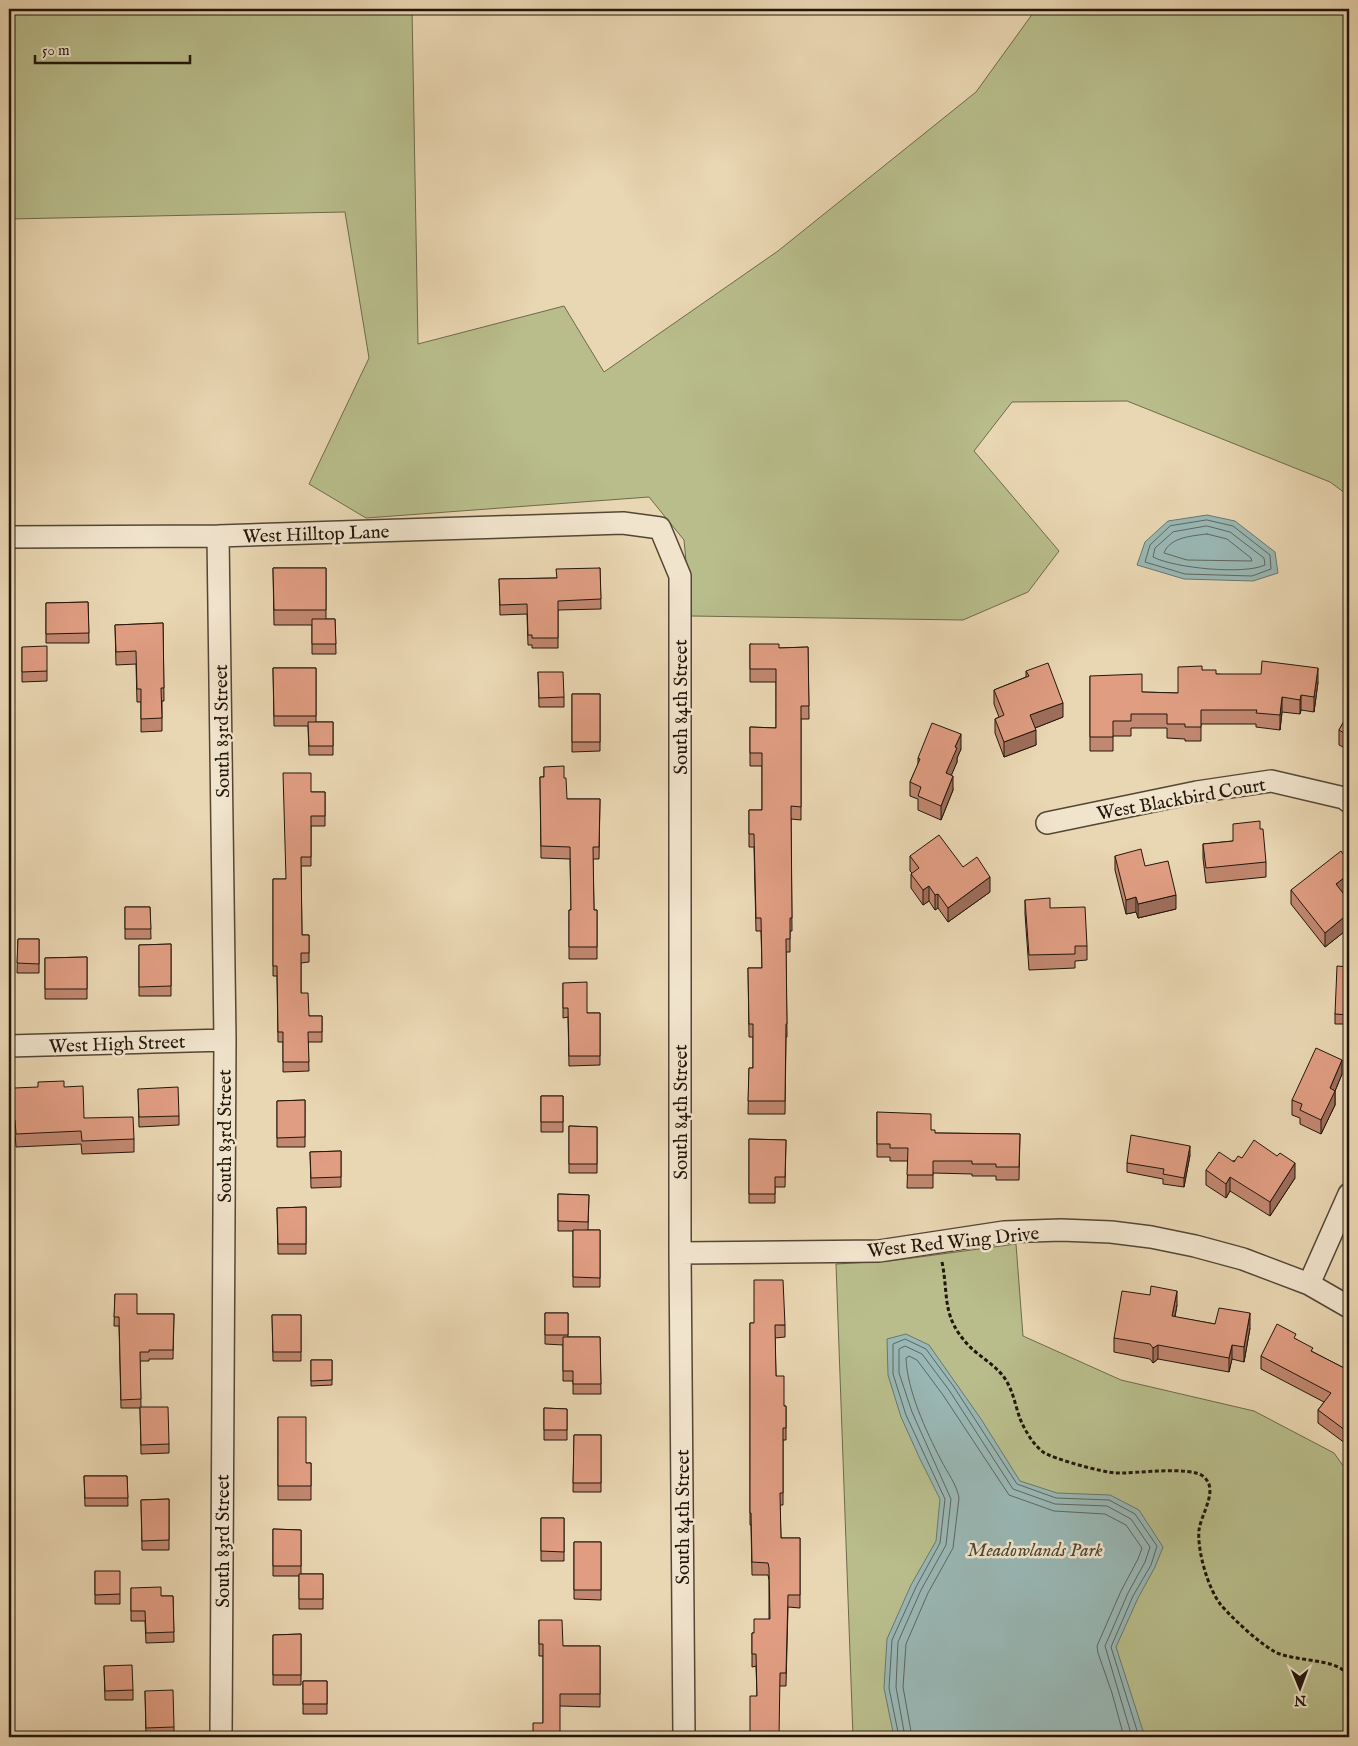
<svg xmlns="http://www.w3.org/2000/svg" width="1358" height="1746" viewBox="0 0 1358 1746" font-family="'IM FELL English',serif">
<rect width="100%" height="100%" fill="#e9d6b2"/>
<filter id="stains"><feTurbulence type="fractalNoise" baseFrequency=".004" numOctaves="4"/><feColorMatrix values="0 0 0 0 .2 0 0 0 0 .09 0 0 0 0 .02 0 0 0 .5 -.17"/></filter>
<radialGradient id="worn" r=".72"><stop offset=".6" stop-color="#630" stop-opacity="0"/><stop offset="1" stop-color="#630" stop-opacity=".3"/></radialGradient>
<path fill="#b8bd8b" stroke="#6d6a4b" d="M 9,9 L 412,9 L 418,344 L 564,306 L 604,372 L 778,251 L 976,92 L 1036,9 L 1349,9 L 1349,496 L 1330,482 L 1127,401 L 1012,402 L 974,451 L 1059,551 L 1028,592 L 963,620 L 691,616 L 684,540 L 649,497 L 366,518 L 309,484 L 369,358 L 345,212 L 9,219 Z
M 1016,1244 L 1023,1336 L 1121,1380 L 1254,1411 L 1334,1453 L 1349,1474 L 1349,1737 L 853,1737 L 836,1264 L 890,1261 Z"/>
<path fill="#99b7b4" stroke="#697770" d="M 1207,515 L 1235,521 L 1275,552 L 1278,573 L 1253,581 L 1184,579 L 1137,565 L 1145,542 L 1168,521 Z
M 906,1334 L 929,1345 L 981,1419 L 1020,1481 L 1057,1493 L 1110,1495 L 1139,1510 L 1163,1547 L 1155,1567 L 1138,1598 L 1116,1647 L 1145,1737 L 894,1737 L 884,1688 L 887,1639 L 911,1585 L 936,1541 L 940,1499 L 920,1459 L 901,1417 L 888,1375 L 887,1339 Z"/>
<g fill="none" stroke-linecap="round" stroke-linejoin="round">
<path stroke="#5e6660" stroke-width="1" d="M 1207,520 L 1233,526 L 1270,555 L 1271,569 L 1252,576 L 1185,574 L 1145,562 L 1150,545 L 1170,526 Z
M 1207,526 L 1230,532 L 1264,558 L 1265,565 C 1244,575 1174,568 1153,557 L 1155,548 L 1173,532 Z
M 1207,534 L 1227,539 L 1251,558 L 1252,561 L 1187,560 L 1164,553 C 1170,537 1192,536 1207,534 Z
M 899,1737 L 889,1688 L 892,1640 L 916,1587 L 940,1543 L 945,1499 L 906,1415 L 893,1374 L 893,1344 L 905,1339 L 926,1349 L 954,1387 L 1017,1484 L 1056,1498 L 1109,1500 L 1135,1514 L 1157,1546 L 1151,1565 L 1133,1596 L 1111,1647 L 1139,1737
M 905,1737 L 896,1687 L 898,1642 L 921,1590 L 946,1545 L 951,1499 L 912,1412 L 899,1373 L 899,1349 L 905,1346 L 922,1354 L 949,1390 L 1013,1489 L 1055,1504 L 1107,1506 L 1131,1519 L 1150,1547 L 1145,1562 L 1128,1593 L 1105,1646 L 1132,1737
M 912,1737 L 903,1687 L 906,1644 L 928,1593 L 953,1548 L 959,1498 C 957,1485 947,1472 941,1460 C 926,1431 907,1390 906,1358 L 909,1356 L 917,1360 L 943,1395 L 1009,1495 L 1054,1511 L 1105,1514 L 1126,1525 L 1142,1548 L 1138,1559 L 1121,1591 L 1097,1646 L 1098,1653 L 1112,1693 L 1124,1737"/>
<g stroke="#544635" stroke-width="24">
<path id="minor" d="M 218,536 L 225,1040 L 221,1737
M 9,537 L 218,536 L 623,523 L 660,528 L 680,576 L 680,1253 L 684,1737
M 1047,823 L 1197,792 L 1271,781 L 1344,798 L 1349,802
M 9,1046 L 225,1040
M 680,1253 L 879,1251 L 1004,1232 L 1061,1230 L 1111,1232 L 1151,1237 L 1195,1246 L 1243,1259 L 1309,1284 L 1349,1307
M 1309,1284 L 1349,1194"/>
</g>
<path stroke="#22160b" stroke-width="3" stroke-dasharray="4 2.5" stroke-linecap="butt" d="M 942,1262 C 949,1297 941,1316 969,1346 C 981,1358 999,1367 1007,1382 C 1014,1394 1016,1409 1021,1421 C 1026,1432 1033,1444 1043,1452 C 1053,1459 1102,1472 1115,1473 C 1135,1474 1191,1465 1204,1477 C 1219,1490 1201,1514 1199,1530 C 1197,1550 1208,1589 1221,1605 C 1234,1620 1258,1642 1275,1652 C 1293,1661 1332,1659 1344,1671 C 1346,1673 1348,1677 1349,1680"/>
<use href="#minor" stroke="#f1e4cd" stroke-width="21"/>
</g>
<path fill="#c18770" stroke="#22160b" d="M 273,568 L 326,568 L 326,619 L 335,619 L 336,654 L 312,654 L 312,625 L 274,625 Z
M 600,568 L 601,609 L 558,610 L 558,648 L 532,648 L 532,645 L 528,645 L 527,614 L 500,615 L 499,579 L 556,578 Z
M 88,602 L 89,643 L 46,643 L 46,603 Z
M 163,623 L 164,701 L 162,701 L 162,731 L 141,732 L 141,702 L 137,702 L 136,664 L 116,665 L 115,625 Z
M 750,644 L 779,648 L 808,647 L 809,719 L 801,719 L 801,820 L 791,819 L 792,931 L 790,931 L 790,952 L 786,952 L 787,1037 L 786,1037 L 785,1114 L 748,1114 L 749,1068 L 753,1068 L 753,1037 L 749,1037 L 748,968 L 762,968 L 761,931 L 756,931 L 754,847 L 749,847 L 749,810 L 762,810 L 762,766 L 750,766 L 750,727 L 776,728 L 776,682 L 750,682 Z
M 22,647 L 47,671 L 47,681 L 22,682 Z
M 273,668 L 316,668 L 316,722 L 333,722 L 333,755 L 309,755 L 308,726 L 274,726 Z
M 1202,670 L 1216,674 L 1318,682 L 1314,712 L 1301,710 L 1300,714 L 1282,712 L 1280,730 L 1256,727 L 1256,724 L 1201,724 L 1201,741 L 1185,741 L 1185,739 L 1167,738 L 1167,728 L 1131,728 L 1131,736 L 1113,736 L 1113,751 L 1090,751 L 1090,676 L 1142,692 L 1178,693 Z
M 1026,671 L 1063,717 L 1035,728 L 1036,745 L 1004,757 L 995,733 L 995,719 L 999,717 L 994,704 L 994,690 L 1026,677 Z
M 538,672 L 564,697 L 564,707 L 539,707 Z
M 572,694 L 600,694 L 600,751 L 572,752 Z
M 1349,712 L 1349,750 L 1339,745 L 1339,730 Z
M 961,749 L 957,758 L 957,762 L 951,775 L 953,790 L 941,820 L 918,810 L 918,799 L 910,796 L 910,782 L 918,764 L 918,758 Z
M 544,767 L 567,799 L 600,799 L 599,859 L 593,859 L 594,910 L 597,910 L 597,959 L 569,959 L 569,910 L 571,910 L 570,859 L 541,858 L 540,777 L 544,777 Z
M 311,792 L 325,792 L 325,826 L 311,826 L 311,866 L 301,866 L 302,935 L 309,935 L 309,962 L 301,963 L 301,993 L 309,1016 L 322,1016 L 322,1042 L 308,1042 L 309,1071 L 283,1072 L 283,1042 L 278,1042 L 277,976 L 273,976 L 273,879 L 286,879 Z
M 1233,841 L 1266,862 L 1266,877 L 1206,883 L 1203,858 L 1203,844 Z
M 910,856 L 963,867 L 990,892 L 948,922 L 938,908 L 935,910 L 929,901 L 923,905 L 911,888 L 911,874 L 912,873 L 910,871 Z
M 1115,856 L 1176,909 L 1138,918 L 1136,912 L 1126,914 L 1115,870 Z
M 1349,860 L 1349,888 L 1343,893 L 1349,901 L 1349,928 L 1325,947 L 1291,904 L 1291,890 Z
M 1025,900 L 1050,908 L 1087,946 L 1087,960 L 1075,961 L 1075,968 L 1029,970 L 1025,914 Z
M 125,907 L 150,907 L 151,939 L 125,939 Z
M 18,939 L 39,939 L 39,973 L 17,973 Z
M 171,944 L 171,996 L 139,996 L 139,945 Z
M 87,957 L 87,999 L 45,999 L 45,958 Z
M 1349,967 L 1349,1024 L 1335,1024 L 1335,1014 Z
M 563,983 L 587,1013 L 600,1013 L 600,1065 L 569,1066 L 568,1017 L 563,1018 Z
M 1342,1074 L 1335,1091 L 1335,1105 L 1321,1134 L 1300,1124 L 1300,1118 L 1292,1115 L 1292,1100 Z
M 64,1087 L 84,1118 L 134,1139 L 134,1152 L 82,1154 L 81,1144 L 16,1147 L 15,1133 L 9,1133 L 9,1092 Z
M 138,1089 L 179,1116 L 179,1125 L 139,1127 Z
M 541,1096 L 563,1096 L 563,1132 L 541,1132 Z
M 305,1100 L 305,1147 L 277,1147 L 277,1101 Z
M 877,1112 L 931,1130 L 935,1133 L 1020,1134 L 1019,1180 L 996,1180 L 996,1176 L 972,1176 L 972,1174 L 933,1173 L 933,1188 L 907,1188 L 908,1161 L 890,1161 L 890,1157 L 877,1157 Z
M 569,1126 L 597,1127 L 597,1173 L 569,1173 Z
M 749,1139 L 786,1140 L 785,1187 L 775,1187 L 775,1203 L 749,1203 Z
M 341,1151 L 341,1187 L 311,1188 L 310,1152 Z
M 1190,1155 L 1184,1187 L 1163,1184 L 1163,1179 L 1127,1172 L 1127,1163 Z
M 1242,1158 L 1295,1178 L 1270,1216 L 1230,1191 L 1226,1198 L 1206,1185 L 1206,1170 Z
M 558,1194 L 589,1195 L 588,1230 L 600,1230 L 600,1287 L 573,1287 L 573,1231 L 558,1231 Z
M 306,1207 L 306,1254 L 278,1254 L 277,1208 Z
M 115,1294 L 137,1314 L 174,1314 L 173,1359 L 149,1359 L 149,1361 L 140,1361 L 141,1407 L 169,1444 L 169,1453 L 141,1454 L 140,1408 L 121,1408 L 119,1326 L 114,1326 Z
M 1177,1305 L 1175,1317 L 1215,1324 L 1250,1328 L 1244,1362 L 1232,1359 L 1229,1372 L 1158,1359 L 1153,1363 L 1150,1359 L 1114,1352 L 1114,1338 Z
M 545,1313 L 568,1313 L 568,1337 L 600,1337 L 601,1394 L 573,1394 L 573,1381 L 563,1381 L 563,1345 L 545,1344 Z
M 272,1315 L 301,1315 L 301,1361 L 273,1361 Z
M 750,1323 L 785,1325 L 785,1337 L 775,1338 L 776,1376 L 784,1406 L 786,1406 L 786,1440 L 783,1440 L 783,1505 L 780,1505 L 781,1538 L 800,1538 L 800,1608 L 788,1607 L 786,1686 L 780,1686 L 757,1696 L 756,1666 L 752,1667 L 752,1633 L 754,1633 L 769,1619 L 769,1580 L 768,1575 L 752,1575 L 751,1525 L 750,1525 Z
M 1296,1339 L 1313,1352 L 1346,1369 L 1349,1366 L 1349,1446 L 1318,1423 L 1318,1410 L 1324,1402 L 1261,1369 L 1261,1356 Z
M 311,1360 L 332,1360 L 332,1385 L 311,1386 Z
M 544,1408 L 567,1409 L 567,1440 L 544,1440 Z
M 278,1417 L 306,1463 L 311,1463 L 311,1500 L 278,1500 Z
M 574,1435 L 601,1435 L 601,1492 L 573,1492 Z
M 84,1476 L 127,1476 L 128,1506 L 85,1506 Z
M 169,1499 L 169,1550 L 142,1550 L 141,1500 Z
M 541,1518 L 564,1518 L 564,1561 L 541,1561 Z
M 273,1529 L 301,1530 L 301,1574 L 323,1574 L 323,1609 L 299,1609 L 299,1576 L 273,1576 Z
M 574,1542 L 601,1542 L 601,1600 L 574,1599 Z
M 95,1571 L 120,1594 L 120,1604 L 95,1604 Z
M 131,1588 L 161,1596 L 173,1596 L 174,1642 L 146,1643 L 145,1621 L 131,1621 Z
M 539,1620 L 563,1646 L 600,1646 L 600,1707 L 560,1706 L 543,1723 L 543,1656 L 539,1656 Z
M 301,1634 L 301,1685 L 273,1685 L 273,1635 Z
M 104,1666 L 133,1690 L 133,1700 L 105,1700 Z
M 303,1681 L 327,1681 L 327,1714 L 303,1714 Z
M 145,1691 L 174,1727 L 174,1737 L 146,1737 Z"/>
<path fill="#9d6e5b" stroke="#22160b" d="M 1318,668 L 1318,682 L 1314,712 L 1314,697 Z
M 1301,695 L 1301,710 L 1300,714 L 1300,700 Z
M 1282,697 L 1282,712 L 1280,730 L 1280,715 Z
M 1063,703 L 1063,717 L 1030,730 L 1030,715 Z
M 1036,730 L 1036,745 L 1004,757 L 1004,742 Z
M 961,734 L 961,749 L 957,758 L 957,762 L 946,788 L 946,773 L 955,747 Z
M 953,776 L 953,790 L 941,820 L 941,806 Z
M 1349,874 L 1349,888 L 1336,898 L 1336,884 Z
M 990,877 L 990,892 L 948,922 L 948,908 Z
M 929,886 L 929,901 L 923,905 L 923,890 Z
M 938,894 L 938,908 L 935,910 L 935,895 Z
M 1176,895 L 1176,909 L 1138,918 L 1138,904 Z
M 1136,897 L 1136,912 L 1126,914 L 1126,900 Z
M 1349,913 L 1349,928 L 1325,947 L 1325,933 Z
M 1342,1060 L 1342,1074 L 1335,1091 L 1335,1105 L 1321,1134 L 1321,1120 L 1330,1088 Z
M 1190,1146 L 1190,1155 L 1184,1187 L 1184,1178 Z
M 1295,1163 L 1295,1178 L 1270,1216 L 1270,1202 Z
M 1230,1177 L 1230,1191 L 1226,1198 L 1226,1184 Z
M 1177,1291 L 1177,1305 L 1172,1331 L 1172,1316 Z
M 1250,1313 L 1250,1328 L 1244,1362 L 1244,1347 Z
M 1158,1345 L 1158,1359 L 1153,1363 L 1153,1348 Z
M 1232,1345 L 1232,1359 L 1229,1372 L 1229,1358 Z"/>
<path fill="#e09d82" stroke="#22160b" d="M 273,568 L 326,568 L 326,610 L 274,610 Z
M 600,568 L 601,599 L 558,601 L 558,638 L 532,638 L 532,635 L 528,635 L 527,604 L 500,605 L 499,579 L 557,578 L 556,569 Z
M 88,602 L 89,633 L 46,634 L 46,603 Z
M 312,619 L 335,619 L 336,644 L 312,644 Z
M 163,623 L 164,688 L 161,688 L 162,718 L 141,719 L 141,689 L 137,689 L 136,651 L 116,652 L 115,625 Z
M 750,644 L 779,644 L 779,648 L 808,647 L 809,706 L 801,706 L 801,807 L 791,806 L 792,918 L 790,918 L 790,939 L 786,939 L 787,1024 L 786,1024 L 785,1101 L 748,1101 L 749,1068 L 753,1068 L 753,1024 L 749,1024 L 748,968 L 762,968 L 761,918 L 756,918 L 754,834 L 749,834 L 749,810 L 762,810 L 762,753 L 750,753 L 750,727 L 776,728 L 776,669 L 750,669 Z
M 47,646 L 47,671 L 22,672 L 22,647 Z
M 1262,661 L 1318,668 L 1314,697 L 1301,695 L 1300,700 L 1282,697 L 1280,715 L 1256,713 L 1257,710 L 1201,710 L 1201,727 L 1185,727 L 1185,724 L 1167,724 L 1167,714 L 1131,714 L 1131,721 L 1113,721 L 1113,737 L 1090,737 L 1090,676 L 1142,674 L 1142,692 L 1178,693 L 1178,667 L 1202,666 L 1202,670 L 1216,670 L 1216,674 L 1261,674 Z
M 1048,663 L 1063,703 L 1030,715 L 1036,730 L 1004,742 L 995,719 L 1004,715 L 994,690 L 1029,676 L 1026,671 Z
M 273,668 L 316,668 L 316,716 L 274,716 Z
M 538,672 L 563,672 L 564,697 L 539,698 Z
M 572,694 L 600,694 L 600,742 L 572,742 Z
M 1349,712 L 1349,736 L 1339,730 Z
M 308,722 L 333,722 L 333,746 L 309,746 Z
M 932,723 L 961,734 L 955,747 L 957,748 L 946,773 L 953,776 L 941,806 L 918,796 L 921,787 L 910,782 L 920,759 L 918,758 Z
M 564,766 L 564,778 L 566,778 L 567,799 L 600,799 L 599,847 L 593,847 L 594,910 L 597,910 L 597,947 L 569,947 L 569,910 L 571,910 L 570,847 L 541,846 L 540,777 L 544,777 L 544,767 Z
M 283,773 L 311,773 L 311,792 L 325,792 L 325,816 L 311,816 L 311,857 L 301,857 L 302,935 L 309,935 L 309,953 L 301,953 L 301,993 L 308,993 L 309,1016 L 322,1016 L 322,1032 L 308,1032 L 309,1062 L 283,1062 L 283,1032 L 278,1032 L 277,966 L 273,966 L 273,879 L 286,879 Z
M 1260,821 L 1260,829 L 1263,829 L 1266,862 L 1206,868 L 1203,844 L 1233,841 L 1233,824 Z
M 939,835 L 963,867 L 977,857 L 990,877 L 948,908 L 938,894 L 935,895 L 929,886 L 923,890 L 911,874 L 919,868 L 910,856 Z
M 1141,849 L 1145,866 L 1168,861 L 1176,895 L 1138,904 L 1136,897 L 1126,900 L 1115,856 Z
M 1341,851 L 1343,854 L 1344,853 L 1349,860 L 1349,874 L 1336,884 L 1349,901 L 1349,913 L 1325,933 L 1291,890 Z
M 1050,898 L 1050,908 L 1085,907 L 1087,946 L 1075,946 L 1075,954 L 1029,955 L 1025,900 Z
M 125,907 L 150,907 L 151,929 L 125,929 Z
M 18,939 L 39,939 L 39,964 L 17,963 Z
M 171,944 L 171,986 L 139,987 L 139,945 Z
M 87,957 L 87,989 L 45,989 L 45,958 Z
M 1337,966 L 1349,967 L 1349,1015 L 1335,1014 Z
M 587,982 L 587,1013 L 600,1013 L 600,1056 L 569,1056 L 568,1008 L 563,1008 L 563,983 Z
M 1316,1048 L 1342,1060 L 1330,1088 L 1335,1091 L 1321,1120 L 1300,1110 L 1302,1104 L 1292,1100 Z
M 64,1081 L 64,1087 L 83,1086 L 84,1118 L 133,1117 L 134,1139 L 82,1141 L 81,1131 L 16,1134 L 15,1120 L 9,1120 L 9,1092 L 14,1092 L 14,1088 L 38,1087 L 38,1082 Z
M 178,1087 L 179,1116 L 139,1117 L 138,1089 Z
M 541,1096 L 563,1096 L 563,1122 L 541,1122 Z
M 305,1100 L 305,1137 L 277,1138 L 277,1101 Z
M 877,1112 L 931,1114 L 931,1130 L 935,1130 L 935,1133 L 1020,1134 L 1019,1167 L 996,1167 L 996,1164 L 972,1164 L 972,1161 L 933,1161 L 933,1175 L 907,1175 L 908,1148 L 890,1148 L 890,1144 L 877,1144 Z
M 569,1126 L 597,1127 L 597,1164 L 569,1164 Z
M 1131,1135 L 1190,1146 L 1184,1178 L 1163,1174 L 1164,1169 L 1127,1163 Z
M 749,1139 L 786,1140 L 785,1177 L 775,1177 L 775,1194 L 749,1194 Z
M 1254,1140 L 1277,1156 L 1280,1153 L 1295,1163 L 1270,1202 L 1230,1177 L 1226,1184 L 1206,1170 L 1219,1152 L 1234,1162 L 1238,1156 L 1242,1158 Z
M 341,1151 L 341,1177 L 311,1178 L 310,1152 Z
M 558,1194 L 589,1195 L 588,1222 L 558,1221 Z
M 306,1207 L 306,1244 L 278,1244 L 277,1208 Z
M 573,1230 L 600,1230 L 600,1278 L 573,1277 Z
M 754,1280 L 783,1280 L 785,1325 L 775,1325 L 776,1376 L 784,1376 L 784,1406 L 786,1406 L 786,1428 L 783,1428 L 783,1493 L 780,1493 L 781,1538 L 800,1538 L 800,1595 L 788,1595 L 786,1673 L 780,1673 L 779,1737 L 750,1737 L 750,1696 L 757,1696 L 756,1654 L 752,1654 L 752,1633 L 754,1633 L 754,1619 L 770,1619 L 769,1568 L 768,1563 L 752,1562 L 751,1513 L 750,1513 L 750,1323 L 754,1323 Z
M 1151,1286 L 1177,1291 L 1172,1316 L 1215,1324 L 1219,1308 L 1250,1313 L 1244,1347 L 1232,1345 L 1229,1358 L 1158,1345 L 1153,1348 L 1150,1344 L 1114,1338 L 1122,1291 L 1150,1295 Z
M 115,1294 L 137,1294 L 137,1314 L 174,1314 L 173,1350 L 149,1350 L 149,1352 L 140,1352 L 141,1399 L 121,1400 L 119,1317 L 114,1317 Z
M 545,1313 L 568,1313 L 568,1335 L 545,1335 Z
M 272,1315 L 301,1315 L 301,1352 L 273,1352 Z
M 1277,1324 L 1296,1334 L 1294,1338 L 1313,1348 L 1311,1351 L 1346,1369 L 1349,1366 L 1349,1433 L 1318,1410 L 1331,1393 L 1261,1356 Z
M 563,1337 L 600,1337 L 601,1384 L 573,1384 L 573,1371 L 563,1371 Z
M 311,1360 L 332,1360 L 332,1380 L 311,1381 Z
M 140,1407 L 168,1407 L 169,1444 L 141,1445 Z
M 544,1408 L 567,1409 L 567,1430 L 544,1430 Z
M 278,1417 L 306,1417 L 306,1463 L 311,1463 L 311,1486 L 278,1486 Z
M 574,1435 L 601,1435 L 601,1483 L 573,1483 Z
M 84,1476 L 127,1476 L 128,1498 L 85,1498 Z
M 169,1499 L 169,1540 L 142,1541 L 141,1500 Z
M 541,1518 L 564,1518 L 564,1552 L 541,1551 Z
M 273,1529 L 301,1530 L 301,1566 L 273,1566 Z
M 574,1542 L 601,1542 L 601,1590 L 574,1590 Z
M 95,1571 L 120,1571 L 120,1594 L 95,1595 Z
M 299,1574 L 323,1574 L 323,1599 L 299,1599 Z
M 161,1587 L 161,1596 L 173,1596 L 174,1632 L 146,1633 L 145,1611 L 131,1611 L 131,1588 Z
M 539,1620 L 562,1620 L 563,1646 L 600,1646 L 600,1694 L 560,1694 L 560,1737 L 533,1737 L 533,1723 L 543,1723 L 543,1644 L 539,1644 Z
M 301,1634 L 301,1675 L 273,1675 L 273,1635 Z
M 132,1665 L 133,1690 L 105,1691 L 104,1666 Z
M 303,1681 L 327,1681 L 327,1704 L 303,1704 Z
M 173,1690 L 174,1727 L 146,1728 L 145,1691 Z"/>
<g text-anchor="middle" stroke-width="5" stroke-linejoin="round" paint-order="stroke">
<g font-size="19" fill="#22160b" stroke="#f1e4cd">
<text transform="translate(316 533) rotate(-2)" y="7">West Hilltop Lane</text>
<text transform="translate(680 707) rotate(-90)" y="7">South 84th Street</text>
<text transform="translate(221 731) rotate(-91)" y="7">South 83rd Street</text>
<text transform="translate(1181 798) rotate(-10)" y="7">West Blackbird Court</text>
<text transform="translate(117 1043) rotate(-2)" y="7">West High Street</text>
<text transform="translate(680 1112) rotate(-90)" y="7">South 84th Street</text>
<text transform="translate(224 1136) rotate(-90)" y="7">South 83rd Street</text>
<text transform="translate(953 1241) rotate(-6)" y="7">West Red Wing Drive</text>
<text transform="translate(682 1517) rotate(-90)" y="7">South 84th Street</text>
<text transform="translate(222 1541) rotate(-90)" y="7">South 83rd Street</text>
</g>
<g font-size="19" font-style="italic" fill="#4f4831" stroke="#f1e4cd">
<text x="1035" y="1556">Meadowlands Park</text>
</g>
</g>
<rect width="1358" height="1746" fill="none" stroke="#e9d6b2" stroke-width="30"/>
<rect x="10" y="10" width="1338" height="1726" fill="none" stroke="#22160b" stroke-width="2.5"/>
<rect x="15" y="15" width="1328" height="1716" fill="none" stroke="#22160b"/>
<g transform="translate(1300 1688) rotate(179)" stroke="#f1e4cd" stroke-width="4" paint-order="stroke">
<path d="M0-4L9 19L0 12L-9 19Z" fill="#22160b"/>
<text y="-8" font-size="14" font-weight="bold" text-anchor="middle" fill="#22160b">N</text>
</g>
<path d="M35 55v8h155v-8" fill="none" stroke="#22160b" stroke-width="2.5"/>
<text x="42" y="55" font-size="15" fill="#22160b" stroke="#f1e4cd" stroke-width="4" paint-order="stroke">50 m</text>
<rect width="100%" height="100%" filter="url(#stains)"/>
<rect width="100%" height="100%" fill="url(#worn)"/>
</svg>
